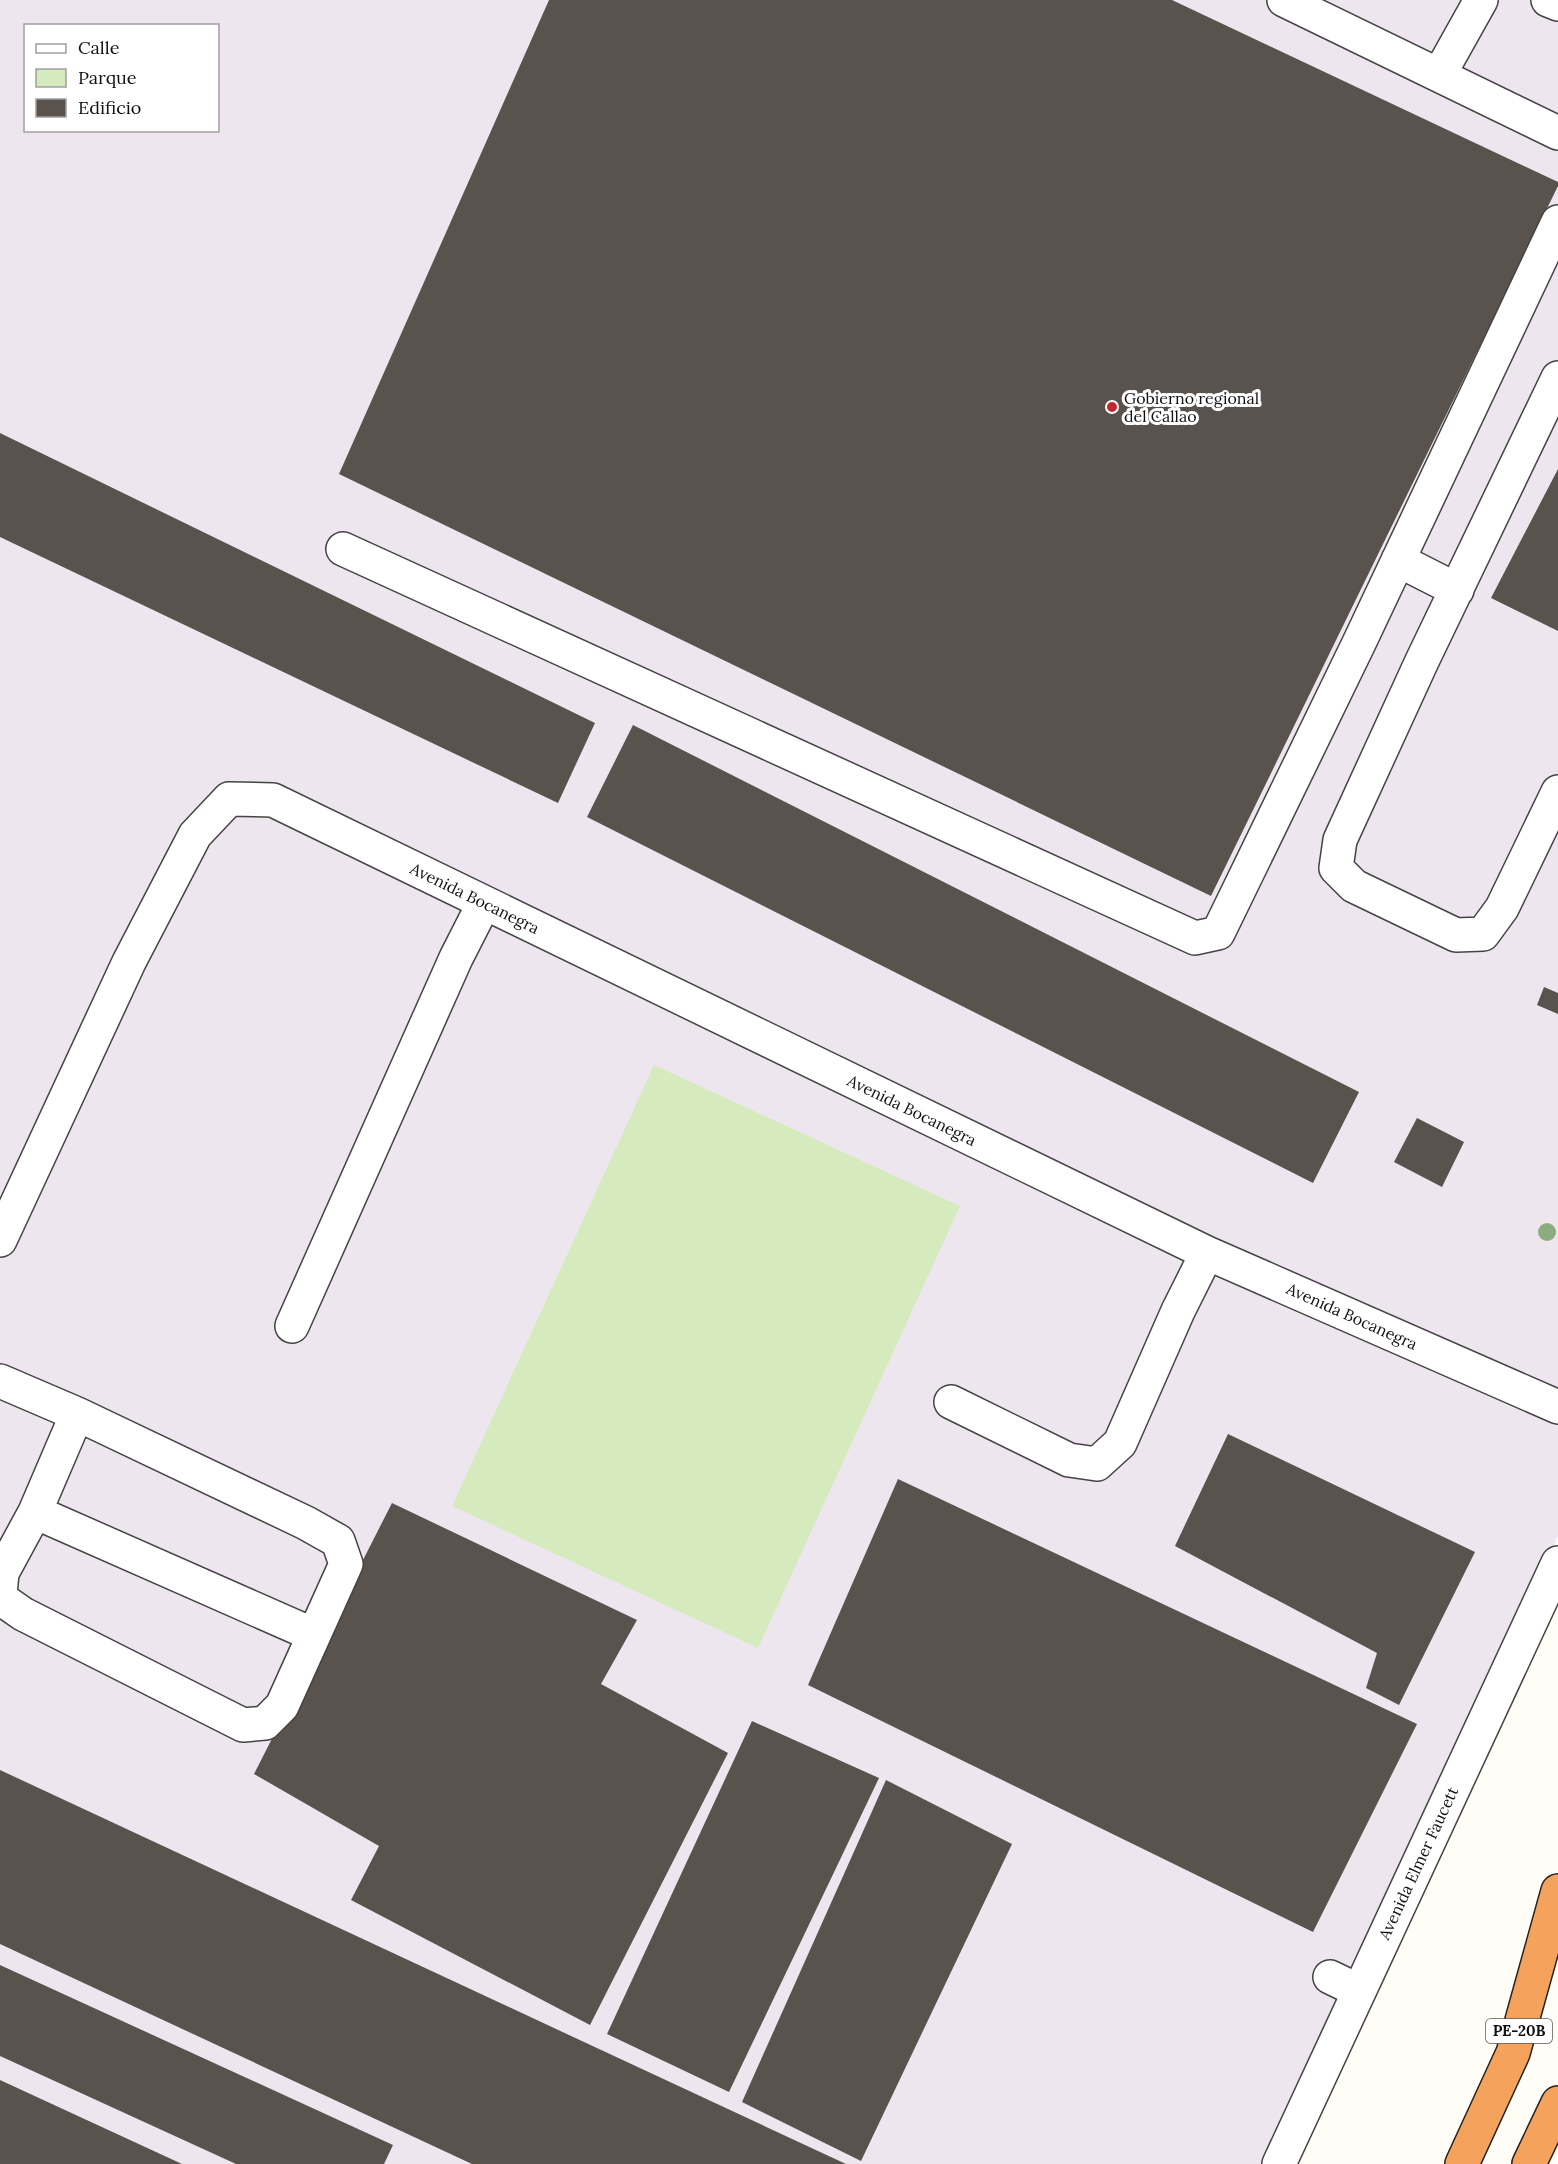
<svg xmlns="http://www.w3.org/2000/svg" width="1558" height="2164" viewBox="0 0 1558 2164" font-family="Lora,serif">
<rect width="100%" height="100%" fill="#fffdf5"/>
<path fill="#eee6ef" fill-rule="evenodd" d="M 0,0 L 1558,0 L 1558,1536 L 1267,2164 L 0,2164 ZM 26,26 L 218,26 L 218,130 L 26,130 Z"/>
<path fill="#d5ebbd" d="M 654,1065 L 960,1206 L 758,1648 L 452,1506 Z"/>
<path fill="#5a524d" d="M 549,0 L 1172,0 L 1558,182 L 1558,186 L 1211,896 L 339,474 Z
M 0,433 L 595,723 L 558,803 L 0,537 Z
M 1558,469 L 1558,631 L 1491,598 Z
M 633,725 L 1359,1092 L 1313,1183 L 587,817 Z
M 1544,987 L 1558,993 L 1558,1014 L 1537,1005 Z
M 1417,1118 L 1464,1142 L 1442,1187 L 1394,1162 Z
M 1228,1434 L 1475,1552 L 1399,1705 L 1366,1688 L 1377,1653 L 1175,1546 Z
M 898,1479 L 1417,1724 L 1313,1932 L 808,1685 Z
M 392,1503 L 637,1620 L 601,1684 L 728,1753 L 590,2025 L 351,1900 L 379,1846 L 254,1774 Z
M 752,1721 L 879,1778 L 729,2092 L 607,2034 Z
M 0,1770 L 846,2164 L 472,2164 L 0,1944 Z
M 886,1780 L 1012,1844 L 861,2161 L 742,2102 Z
M 0,1965 L 393,2145 L 384,2164 L 236,2164 L 0,2056 Z
M 0,2080 L 182,2164 L 0,2164 Z"/>
<g fill="none" stroke-linecap="round" stroke-linejoin="round">
<g stroke="#444" stroke-width="36">
<path id="minor" d="M 1284,0 L 1558,133
M 1548,0 L 1558,4
M 1439,75 L 1481,0
M 1558,378 L 1422,661 L 1340,840 L 1336,868 L 1354,886 L 1456,935 L 1483,934 L 1502,908 L 1558,792
M 343,549 L 1195,938 L 1218,933 L 1359,643 L 1558,222
M 1398,560 L 1457,590
M 0,1240 L 129,962 L 195,835 L 229,799 L 273,800 L 1207,1253 L 1558,1407
M 292,1326 L 456,958 L 484,903
M 0,1381 L 77,1414 L 306,1523 L 338,1541 L 346,1564 L 282,1706 L 265,1723 L 243,1725 L 23,1614 L 0,1598
M 951,1402 L 1069,1460 L 1097,1464 L 1120,1443 L 1178,1311 L 1207,1253
M 35,1512 L 314,1635
M 0,1594 L 2,1573 L 35,1512 L 77,1414
M 1330,1977 L 1359,1991
M 1279,2164 L 1558,1563"/>
</g>
<g stroke="#222" stroke-width="36">
<path id="highway" d="M 1462,2164 L 1513,2053 L 1558,1891
M 1529,2164 L 1558,2103"/>
</g>
<use href="#minor" stroke="#fff" stroke-width="33"/>
<use href="#highway" stroke="#f5a25d" stroke-width="33"/>
</g>
<circle fill="#8dad7f" cx="1547" cy="1232" r="9"/>
<circle fill="#c4262e" stroke="#fff" stroke-width="2" cx="1112" cy="407" r="6"/>
<g text-anchor="middle" stroke-width="6" stroke-linejoin="round" paint-order="stroke">
<rect fill="#fff" stroke="#585858" stroke-width="1.5" x="1486" y="2019" width="66" height="24" rx="4.5"/>
<g font-size="15" font-weight="bold" fill="#111">
<text x="1519" y="2036">PE-20B</text>
</g>
<g font-size="16" fill="#111" stroke="#fff" text-anchor="start">
<text x="1124" y="404">Gobierno regional<tspan x="1124" dy="18">del Callao</tspan></text>
</g>
<g font-size="16" fill="#111" stroke="#fff">
<text transform="translate(475 898) rotate(26)" y="6">Avenida Bocanegra</text>
<text transform="translate(912 1110) rotate(26)" y="6">Avenida Bocanegra</text>
<text transform="translate(1352 1316) rotate(24)" y="6">Avenida Bocanegra</text>
<text transform="translate(1418 1863) rotate(-65)" y="6">Avenida Elmer Faucett</text>
</g>
</g>
<rect x="24" y="24" width="195" height="108" fill="#ffffff" stroke="#a0a0a0" stroke-width="1.5"/>
<rect x="36" y="44" width="30" height="9" fill="#ffffff" stroke="#a0a0a0" stroke-width="1.5"/>
<text x="78" y="54" font-size="18" fill="#111111">Calle</text>
<rect x="36" y="69" width="30" height="18" fill="#d5ebbd" stroke="#a0a0a0" stroke-width="1.5"/>
<text x="78" y="84" font-size="18" fill="#111111">Parque</text>
<rect x="36" y="99" width="30" height="18" fill="#5a524d" stroke="#a0a0a0" stroke-width="1.5"/>
<text x="78" y="114" font-size="18" fill="#111111">Edificio</text>
</svg>
